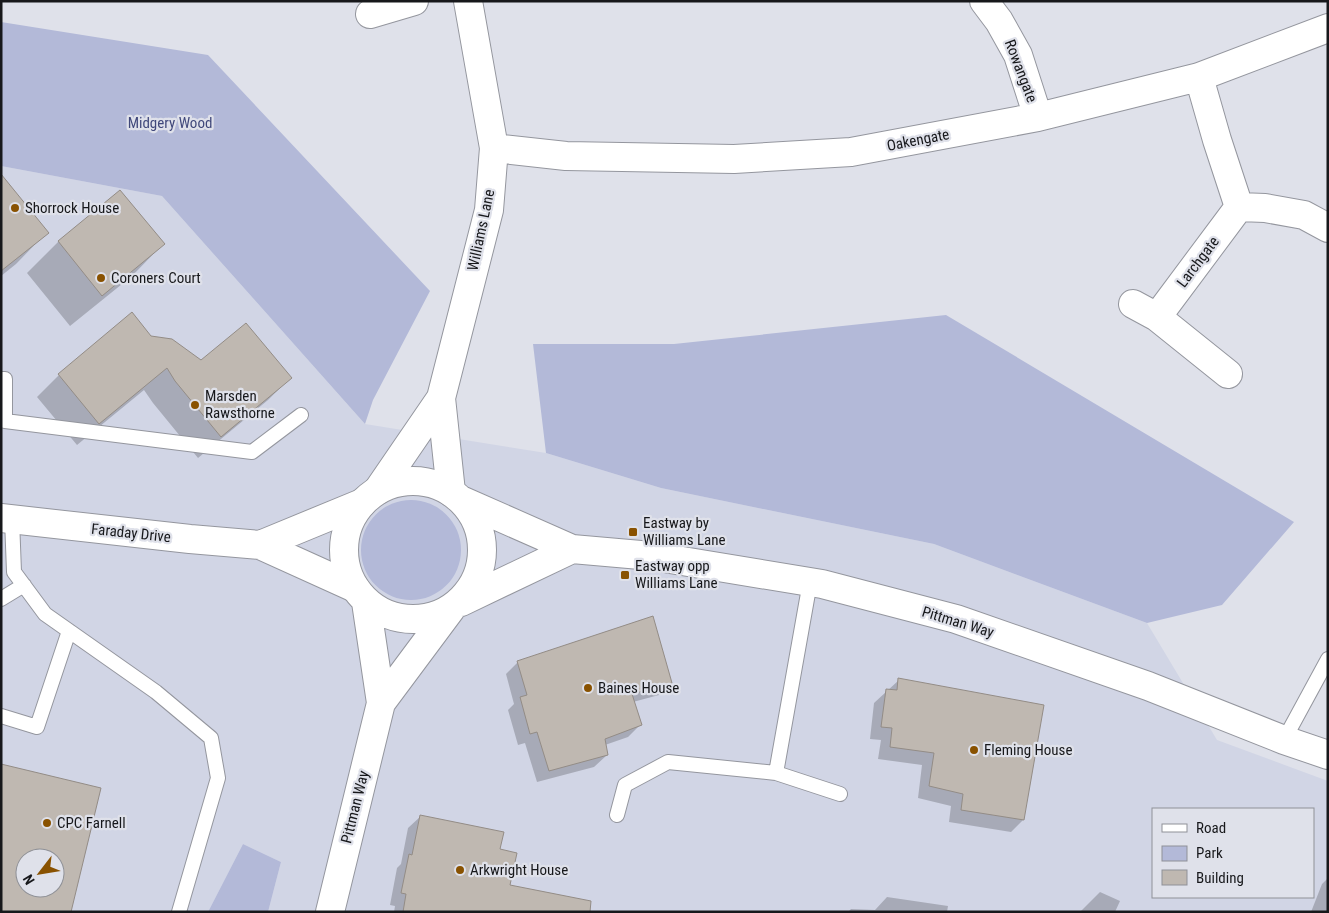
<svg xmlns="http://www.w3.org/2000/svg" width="1329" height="913" viewBox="0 0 1329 913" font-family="'Roboto Condensed',sans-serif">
<rect width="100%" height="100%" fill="#dfe1ea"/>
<path fill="#d1d5e5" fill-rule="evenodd" d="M 1,166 L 162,196 L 365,424 L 546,453 L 661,488 L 934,544 L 1147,623 L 1217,740 L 1328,781 L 1328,912 L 268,912 L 281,862 L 243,844 L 208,912 L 1,912 ZM 1153,809 L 1313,809 L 1313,897 L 1153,897 ZM 25,858 L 55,858 L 55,888 L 25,888 Z"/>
<path fill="#b3b9d8" d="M 1,22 L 208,55 L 430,291 L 373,400 L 365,424 L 162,196 L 1,166 Z
M 946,315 L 1294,522 L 1222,605 L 1147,623 L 934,544 L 661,488 L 546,453 L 533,344 L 674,344 Z
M361 550a50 50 0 1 1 100 0a50 50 0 1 1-100 0Z
M 243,844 L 281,862 L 268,912 L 208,912 Z"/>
<path fill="#0003" d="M 1,184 L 47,232 L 16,264 L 1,276 Z
M 120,192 L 163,244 L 132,276 L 70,326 L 27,273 L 58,242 Z
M 132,314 L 151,337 L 201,361 L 290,378 L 268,400 L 198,458 L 153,403 L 144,390 L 77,445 L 37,397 L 59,375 Z
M 518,662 L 671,683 L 659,695 L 633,702 L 641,724 L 628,737 L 605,745 L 607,755 L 594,767 L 537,782 L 525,743 L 518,745 L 508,710 L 514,704 L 506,674 Z
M 899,680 L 1043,706 L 1023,820 L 1011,832 L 949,822 L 951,806 L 918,798 L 922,765 L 878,759 L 881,740 L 870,739 L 874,703 Z
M 421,816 L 499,850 L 509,886 L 549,912 L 394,912 L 395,906 L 390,905 L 397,868 L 401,864 L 408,828 Z
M 1328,878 L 1328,912 L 1311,912 L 1322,884 Z
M 1100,892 L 1120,901 L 1115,912 L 1080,912 Z
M 887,897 L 948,906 L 947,912 L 848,912 L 851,909 L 875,910 Z"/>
<path fill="#bfb8b1" stroke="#938c86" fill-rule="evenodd" d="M 1,174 L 49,233 L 1,271 Z
M 120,190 L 165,244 L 102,296 L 58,241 Z
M 132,312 L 151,336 L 172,339 L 201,360 L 246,323 L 292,378 L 221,437 L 175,381 L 167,368 L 99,424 L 58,374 Z
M 653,616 L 672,683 L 632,694 L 642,725 L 605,739 L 608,755 L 549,771 L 537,732 L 530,734 L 520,697 L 527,695 L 517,661 Z
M 898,678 L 1044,705 L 1024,820 L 961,810 L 963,794 L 929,786 L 934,753 L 890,747 L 892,728 L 881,727 L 886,689 L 897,690 Z
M 1,764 L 101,788 L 71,912 L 1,912 ZM 25,858 L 55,858 L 55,888 L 25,888 Z
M 420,815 L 504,832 L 500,849 L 517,853 L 510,885 L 591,901 L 590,912 L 403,912 L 406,894 L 401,893 L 409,854 L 412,855 Z"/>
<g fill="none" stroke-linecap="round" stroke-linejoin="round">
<g stroke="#94969e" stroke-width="16">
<path id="service" d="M 1,379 L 5,379 L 5,421 L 252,452 L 301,415
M 12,519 L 14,572 L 45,614 L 156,692 L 211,738 L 218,778 L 179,912
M 1,599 L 24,585
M 1,716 L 37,727 L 69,631
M 1284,740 L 1328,659
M 776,773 L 840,794
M 617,815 L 625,785 L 668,762 L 776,773 L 810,582"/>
</g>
<g stroke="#94969e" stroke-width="30">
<path id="minor" d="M 984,1 L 999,21 L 1018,55 L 1038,117
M 370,14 L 414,1
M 1199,77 L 1217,140 L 1239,207 L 1157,317 L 1228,374
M 494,148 L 566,156 L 734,159 L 851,152 L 1038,117 L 1199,77 L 1328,28
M 1239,207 L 1265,208 L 1304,215 L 1328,228
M 1133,304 L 1157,317
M 378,490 L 441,398
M 451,492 L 441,398 L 489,210 L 494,148 L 468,1
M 1,518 L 190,539 L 260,545 L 355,588
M 260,545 L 362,503"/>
</g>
<g stroke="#94969e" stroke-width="30">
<path id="tertiary" d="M344 550a69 69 0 1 1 138 0a69 69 0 1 1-138 0Z
M 461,500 L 572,549 L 652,556 L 822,584 L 956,619 L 1148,686 L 1284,740 L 1328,755
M 461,602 L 572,549
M 381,703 L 451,609
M 330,912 L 381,703 L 366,602"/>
</g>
<use href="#service" stroke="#fff" stroke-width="14"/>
<use href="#minor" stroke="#fff" stroke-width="28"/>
<use href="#tertiary" stroke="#fff" stroke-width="28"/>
</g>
<g fill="#895201" stroke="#dfe1ea" stroke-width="2">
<circle cx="15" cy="208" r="5"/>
<circle cx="101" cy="278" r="5"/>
<circle cx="195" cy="405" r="5"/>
<rect x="628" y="527" width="10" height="10" rx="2.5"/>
<rect x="620" y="570" width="10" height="10" rx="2.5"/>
<circle cx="588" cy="688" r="5"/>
<circle cx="974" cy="750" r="5"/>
<circle cx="47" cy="823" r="5"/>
<circle cx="460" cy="870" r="5"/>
</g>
<g text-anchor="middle" stroke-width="4.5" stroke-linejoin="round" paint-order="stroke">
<g font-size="15" fill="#17181b" stroke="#dfe1ea">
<text transform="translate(1021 71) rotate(69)" y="5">Rowangate</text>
<text transform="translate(918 140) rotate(-11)" y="5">Oakengate</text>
<text transform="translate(481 230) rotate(-78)" y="5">Williams Lane</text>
<text transform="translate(1198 262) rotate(-53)" y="5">Larchgate</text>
<text transform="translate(131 533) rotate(6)" y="5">Faraday Drive</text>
<text transform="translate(958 622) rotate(17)" y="5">Pittman Way</text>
<text transform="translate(355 807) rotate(-76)" y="5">Pittman Way</text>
</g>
<g font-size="15" fill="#40487b" stroke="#dfe1ea">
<text x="170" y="128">Midgery Wood</text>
</g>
<g font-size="15" fill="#17181b" stroke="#dfe1ea" text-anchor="start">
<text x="25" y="213">Shorrock House</text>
<text x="111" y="283">Coroners Court</text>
<text x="205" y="401">Marsden<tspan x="205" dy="17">Rawsthorne</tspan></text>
<text x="643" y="528">Eastway by<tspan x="643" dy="17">Williams Lane</tspan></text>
<text x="635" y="571">Eastway opp<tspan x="635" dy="17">Williams Lane</tspan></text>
<text x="598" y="693">Baines House</text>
<text x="984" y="755">Fleming House</text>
<text x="57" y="828">CPC Farnell</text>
<text x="470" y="875">Arkwright House</text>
</g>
</g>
<rect width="1329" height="913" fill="none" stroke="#17181b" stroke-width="5"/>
<rect x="1152" y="808" width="162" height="90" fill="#dfe1ea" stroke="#8f9197"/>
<rect x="1162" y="824" width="25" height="8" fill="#ffffff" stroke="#8f9197"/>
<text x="1196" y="833" font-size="15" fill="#17181b">Road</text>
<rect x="1162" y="846" width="25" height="15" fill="#b3b9d8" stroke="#8f9197"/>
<text x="1196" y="858" font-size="15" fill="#17181b">Park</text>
<rect x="1162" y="870" width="25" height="15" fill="#bfb8b1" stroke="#8f9197"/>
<text x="1196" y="883" font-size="15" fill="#17181b">Building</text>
<g transform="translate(40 873) rotate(239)"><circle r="24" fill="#dfe1ea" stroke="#8f9197"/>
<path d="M0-4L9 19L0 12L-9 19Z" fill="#895201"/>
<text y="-8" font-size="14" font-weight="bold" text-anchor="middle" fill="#17181b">N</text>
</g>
</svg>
